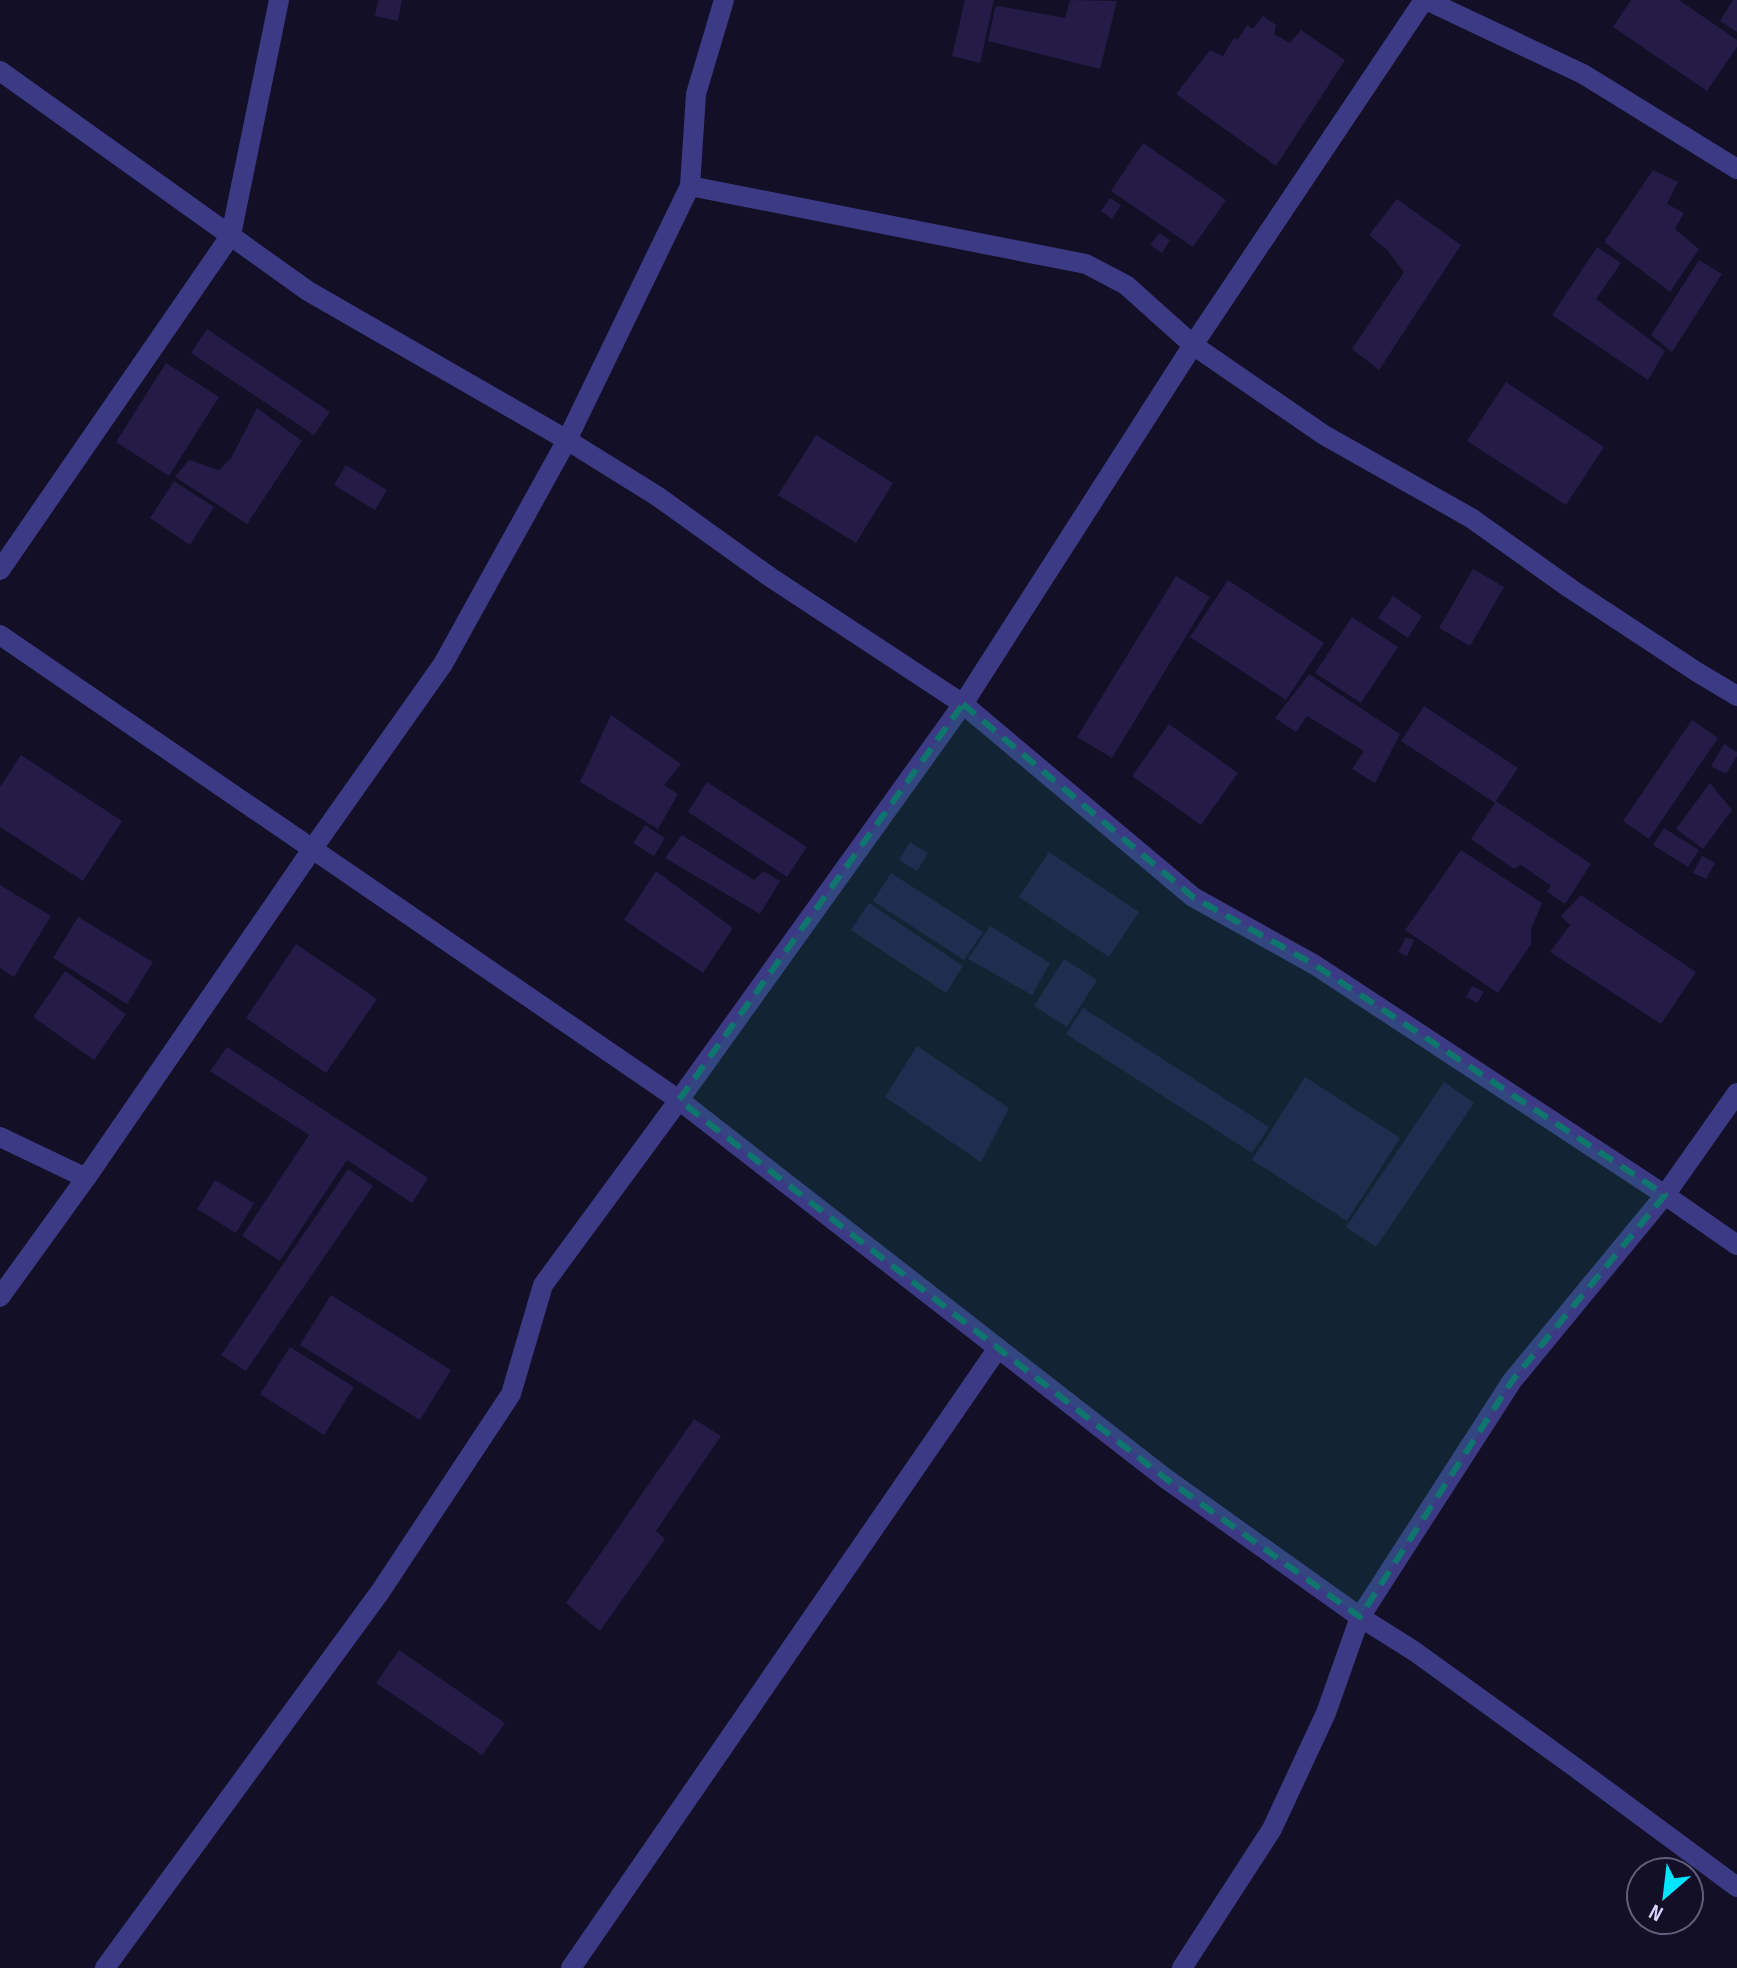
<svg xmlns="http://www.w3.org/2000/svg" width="1737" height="1968" viewBox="0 0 1737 1968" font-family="'Sofia Sans Condensed',sans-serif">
<rect width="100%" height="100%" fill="#130f26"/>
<path fill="#241b47" d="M 378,0 L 402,0 L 398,21 L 375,16 Z
M 965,0 L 994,0 L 980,63 L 952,56 Z
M 1070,0 L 1117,1 L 1100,69 L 988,41 L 995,8 L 998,6 L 1065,18 Z
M 1631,0 L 1679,0 L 1737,40 L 1737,47 L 1707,91 L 1613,27 Z
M 1733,0 L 1737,0 L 1737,32 L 1720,21 Z
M 1263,16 L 1276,25 L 1274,34 L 1290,43 L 1301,30 L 1345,60 L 1276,166 L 1176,94 L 1210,50 L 1223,56 L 1234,38 L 1238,39 L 1247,25 L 1253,29 Z
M 1143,143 L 1226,200 L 1193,247 L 1111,191 Z
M 1653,170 L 1678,182 L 1667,204 L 1684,213 L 1675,229 L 1699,249 L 1670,292 L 1604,242 Z
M 1110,198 L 1121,205 L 1112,219 L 1101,211 Z
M 1397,199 L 1461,245 L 1379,370 L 1352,349 L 1404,272 L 1387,250 L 1369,235 Z
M 1159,233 L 1170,240 L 1162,253 L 1150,245 Z
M 1597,247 L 1621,263 L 1596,299 L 1665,351 L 1648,380 L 1552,315 Z
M 1699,260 L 1722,274 L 1672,352 L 1651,335 Z
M 207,329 L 330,412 L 314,435 L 191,353 Z
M 166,363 L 219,397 L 169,476 L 116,442 Z
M 1506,382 L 1604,447 L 1566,505 L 1467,441 Z
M 257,408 L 302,441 L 247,524 L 175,477 L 189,460 L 219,470 L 231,458 Z
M 816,435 L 893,483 L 856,543 L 778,495 Z
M 346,465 L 387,490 L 375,510 L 334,485 Z
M 174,481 L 214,507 L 190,545 L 150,518 Z
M 1473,569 L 1504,587 L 1470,646 L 1439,628 Z
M 1176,576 L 1210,597 L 1112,758 L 1077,737 Z
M 1228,580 L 1324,643 L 1286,700 L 1190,637 Z
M 1393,596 L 1422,616 L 1408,638 L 1378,618 Z
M 1352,617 L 1398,647 L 1361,703 L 1315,673 Z
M 1309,674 L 1400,734 L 1375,783 L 1352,769 L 1364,751 L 1307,716 L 1296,732 L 1275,718 Z
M 1424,706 L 1518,768 L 1496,801 L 1591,864 L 1565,904 L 1547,892 L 1551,886 L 1521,865 L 1514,869 L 1471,839 L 1495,803 L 1401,741 Z
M 611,715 L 681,764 L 664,785 L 678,794 L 658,829 L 580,782 Z
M 1692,720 L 1718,738 L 1649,839 L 1623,821 Z
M 1169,724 L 1238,773 L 1201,825 L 1132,776 Z
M 1724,744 L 1737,752 L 1737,756 L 1726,774 L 1711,766 Z
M 21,755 L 122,821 L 83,881 L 0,827 L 0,787 Z
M 707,782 L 807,847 L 787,877 L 688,812 Z
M 1710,783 L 1732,810 L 1703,849 L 1676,829 Z
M 645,825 L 665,838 L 654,856 L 633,843 Z
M 1664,828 L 1699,850 L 1688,867 L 1653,845 Z
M 682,835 L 754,880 L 763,871 L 780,881 L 760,914 L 665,858 Z
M 910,842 L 928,853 L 917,871 L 899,860 Z
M 1461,850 L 1542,903 L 1531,929 L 1531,944 L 1498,993 L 1405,930 Z
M 1049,852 L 1139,912 L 1109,957 L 1019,897 Z
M 1702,856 L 1715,863 L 1706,879 L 1693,873 Z
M 656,871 L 733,928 L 703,973 L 624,920 Z
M 891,873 L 983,932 L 964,960 L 873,901 Z
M 0,885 L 51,916 L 14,977 L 0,968 Z
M 1581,895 L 1696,972 L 1661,1024 L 1550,952 L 1570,925 L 1561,916 Z
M 869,903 L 963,966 L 946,993 L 851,930 Z
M 78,917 L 153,962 L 127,1004 L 53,958 Z
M 990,926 L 1050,963 L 1032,995 L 968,959 Z
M 1406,937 L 1414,940 L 1407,956 L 1398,952 Z
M 296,944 L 377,999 L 326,1073 L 246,1018 Z
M 1064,959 L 1097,980 L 1067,1027 L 1034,1006 Z
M 65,971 L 126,1014 L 94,1060 L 33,1017 Z
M 1472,986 L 1484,992 L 1477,1003 L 1466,997 Z
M 1083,1008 L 1269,1127 L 1252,1153 L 1066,1034 Z
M 917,1046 L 1009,1108 L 981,1162 L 885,1097 Z
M 227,1047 L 428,1178 L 412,1203 L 347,1160 L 280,1261 L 242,1236 L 309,1135 L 210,1071 Z
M 1305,1077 L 1400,1138 L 1347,1221 L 1252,1160 Z
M 1444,1082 L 1474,1103 L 1376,1247 L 1346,1227 Z
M 348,1169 L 373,1186 L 246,1371 L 221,1355 Z
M 215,1180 L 254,1203 L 236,1233 L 197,1209 Z
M 331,1295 L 451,1370 L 420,1420 L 300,1345 Z
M 290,1347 L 354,1387 L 324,1435 L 260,1394 Z
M 694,1419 L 721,1436 L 656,1531 L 665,1539 L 600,1631 L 566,1603 Z
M 399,1650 L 505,1723 L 482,1755 L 376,1683 Z"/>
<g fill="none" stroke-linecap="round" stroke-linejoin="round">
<path stroke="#3d3a85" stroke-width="20" d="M 1426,0 L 1583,74 L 1737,169
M 0,71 L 308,291 L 567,440 L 657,496 L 770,577 L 963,704 L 1193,897 L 1315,965 L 1665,1195 L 1737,1245
M 690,186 L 1086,264 L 1126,285 L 1193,345 L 1324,435 L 1471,518 L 1571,589 L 1697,672 L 1737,696
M 0,570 L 231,235 L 279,0
M 0,635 L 679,1100 L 1165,1478 L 1360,1617 L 1414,1651 L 1576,1768 L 1737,1887
M 0,1137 L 86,1178
M 0,1297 L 86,1178 L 313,848 L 443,664 L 567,440 L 690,186 L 696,94 L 724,0
M 105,1968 L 380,1592 L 511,1394 L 543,1285 L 679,1100 L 963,704 L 1193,345 L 1424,0
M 571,1968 L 998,1348
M 1182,1968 L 1272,1829 L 1326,1713 L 1360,1617 L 1512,1381 L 1665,1195 L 1737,1093"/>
</g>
<path fill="#0f766e" fill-opacity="0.2" stroke="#0f766e" stroke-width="6" stroke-dasharray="16 10" stroke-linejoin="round" d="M 963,704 L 1193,897 L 1315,965 L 1665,1195 L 1512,1381 L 1360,1617 L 1165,1478 L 679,1100 Z"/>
<g transform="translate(1665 1896) rotate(208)"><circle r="38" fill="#130f26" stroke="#625e7d" stroke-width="2"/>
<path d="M0-6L14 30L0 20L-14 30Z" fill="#00e5ff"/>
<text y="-12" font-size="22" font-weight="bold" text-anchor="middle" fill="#d9d4ff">N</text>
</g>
</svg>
